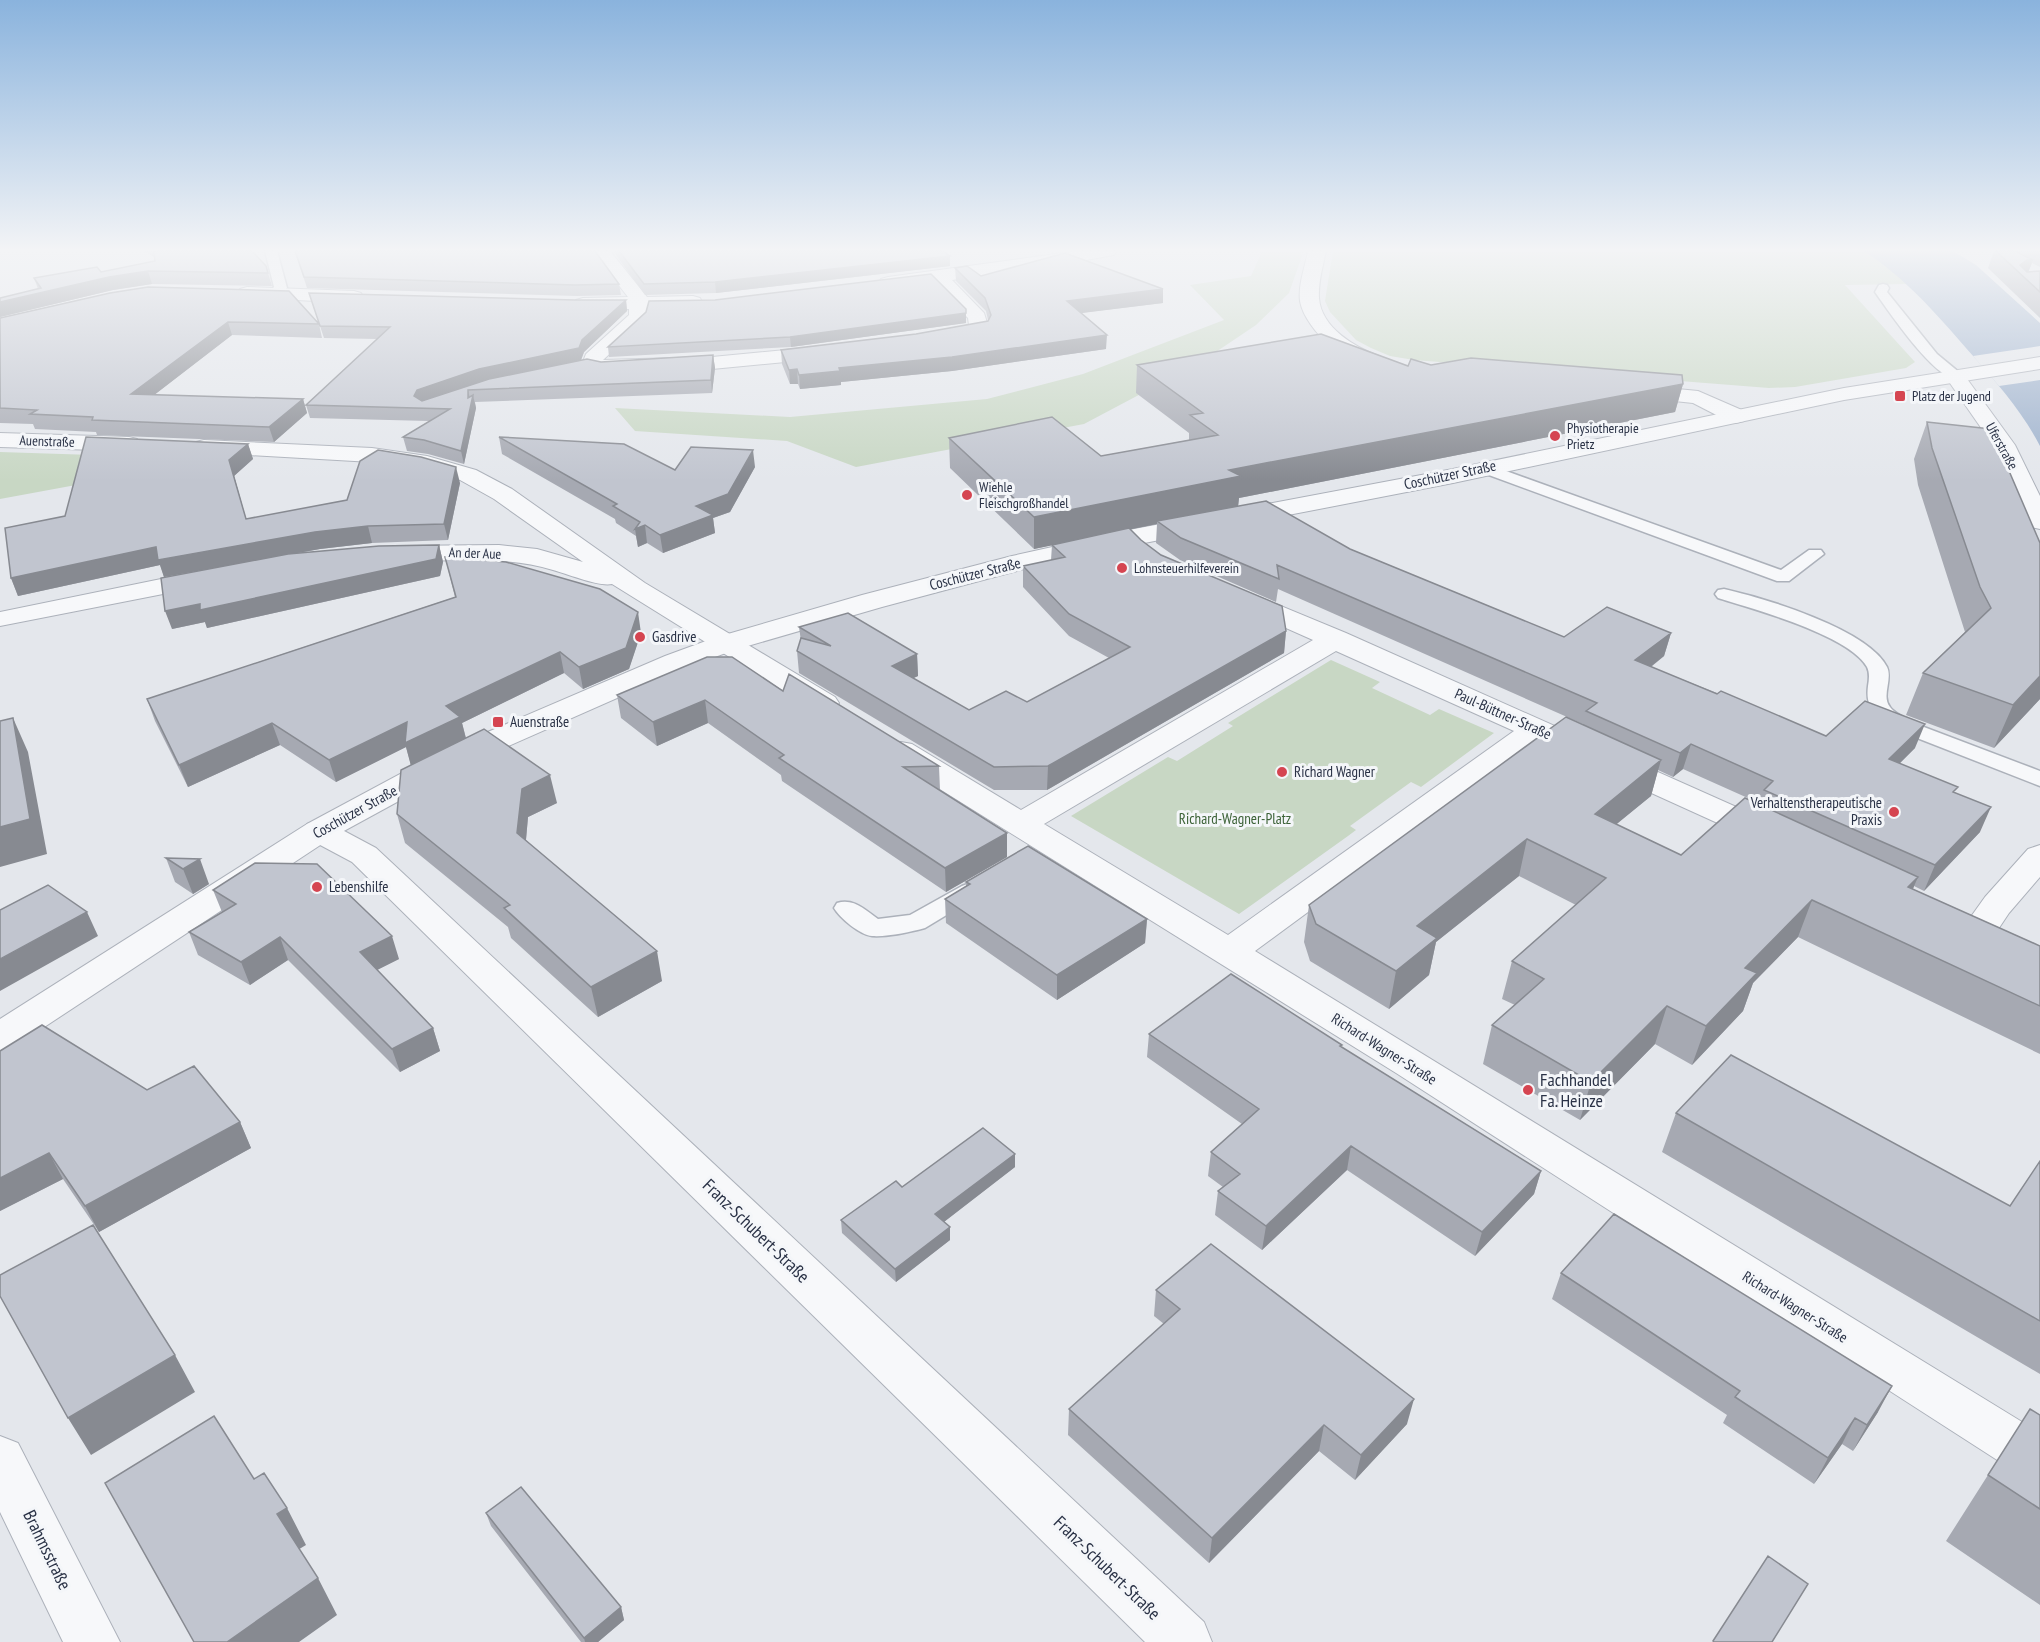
<svg xmlns="http://www.w3.org/2000/svg" width="2040" height="1642" viewBox="0 0 2040 1642" font-family="'PT Sans Narrow',sans-serif">
<rect width="100%" height="100%" fill="#e4e7ec"/>
<path fill="#c8d7c4" d="M 1262,251 L 1301,251 L 1302,256 L 1289,293 L 1256,325 L 1201,362 L 1084,424 L 856,467 L 787,441 L 635,431 L 615,408 L 790,417 L 987,399 L 1083,374 L 1224,320 L 1190,285 L 1251,276 Z
M 1333,251 L 1864,251 L 1888,267 L 1907,284 L 1845,285 L 1915,362 L 1906,368 L 1795,387 L 1769,388 L 1414,360 L 1390,356 L 1371,348 L 1356,340 L 1330,312 L 1325,301 Z
M 0,452 L 217,459 L 0,499 Z
M 1331,660 L 1380,682 L 1372,688 L 1430,715 L 1439,709 L 1494,733 L 1421,787 L 1411,782 L 1350,826 L 1356,830 L 1348,836 L 1239,914 L 1071,816 L 1168,757 L 1177,761 L 1233,726 L 1228,723 Z"/>
<path fill="#9eb2cd" d="M 1864,251 L 1953,251 L 1976,265 L 2040,323 L 2040,446 C 2023,413 1999,385 1974,357 C 1940,318 1908,280 1864,251 Z"/>
<path fill="#e4e7ec" d="M 2040,346 L 2040,380 L 1999,386 L 1973,356 Z"/>
<g fill="none" stroke-linecap="round" stroke-linejoin="round">
<g stroke="#acb1ba" stroke-width="3">
<path id="service" d="M 265,251 L 277,251 L 287,288 L 273,298 L 267,294 L 274,287 Z
M 1883,284 L 1887,285 L 1889,288 L 1887,292 L 1937,354 L 1960,373 L 1962,376 L 1960,379 C 1938,385 1888,310 1875,292 L 1879,285 Z
M 1484,463 L 1781,570 L 1809,550 L 1821,550 L 1824,554 L 1789,581 L 1777,581 L 1478,471 L 1476,468 L 1478,465 Z
M 1724,589 C 1764,598 1868,629 1887,667 C 1893,679 1881,696 1890,707 C 1894,713 1903,716 1908,721 L 2040,771 L 2040,786 L 1894,729 C 1876,716 1865,709 1868,686 C 1869,680 1870,673 1867,667 C 1849,635 1753,609 1718,598 L 1715,594 L 1718,590 Z
M 970,883 L 978,886 L 982,891 L 978,896 L 925,928 C 910,932 888,937 872,936 C 860,935 840,918 834,908 L 837,903 C 854,898 865,910 878,919 L 910,915 L 962,886 Z"/>
</g>
<g stroke="#acb1ba" stroke-width="2">
<path id="minor" d="M 592,251 L 610,251 L 647,297 L 693,296 L 700,298 L 702,302 L 700,306 L 693,308 L 649,309 L 645,321 L 603,360 L 712,357 L 827,346 L 834,348 L 837,352 L 834,356 L 827,358 L 712,369 L 603,372 L 585,368 L 582,364 L 586,354 L 629,315 L 629,309 L 583,310 L 576,308 L 573,304 L 576,300 L 583,298 L 628,297 Z
M 1078,251 L 1117,251 L 1114,255 L 1108,256 L 1043,268 L 952,280 L 984,313 L 989,329 L 986,333 L 943,343 L 936,341 L 933,337 L 936,333 L 969,325 L 968,318 L 933,283 L 888,289 L 881,287 L 879,283 L 881,279 L 888,277 Z
M 1308,251 L 1326,251 C 1323,266 1318,282 1319,298 C 1321,328 1356,348 1381,357 L 1384,361 L 1381,365 C 1352,373 1305,330 1300,301 C 1298,285 1305,267 1308,251 Z
M 247,287 L 354,291 L 361,293 L 363,297 L 361,301 L 354,303 L 240,297 L 238,293 L 240,289 Z
M 1955,370 L 1962,372 L 2015,445 L 2040,496 L 2040,529 L 2031,527 L 2028,522 L 1993,445 L 1945,376 L 1948,372 Z
M 1636,385 L 1698,391 L 1744,411 L 1747,416 L 1744,421 L 1736,423 L 1728,421 L 1693,403 L 1628,396 L 1625,391 L 1628,386 Z
M 0,433 L 129,437 L 137,439 L 140,444 L 137,449 L 129,451 L 0,447 Z
M 204,440 L 372,448 L 427,456 L 476,470 L 512,489 L 645,583 L 835,697 L 839,703 L 835,709 L 824,712 L 813,709 L 612,584 C 599,587 568,574 553,570 C 503,555 447,561 395,562 L 386,559 L 382,554 L 386,549 L 395,546 L 499,545 L 537,549 L 583,562 L 494,499 L 460,480 L 424,470 L 372,462 L 196,452 L 193,447 L 196,442 Z
M 205,570 L 214,572 L 218,578 L 214,584 L 0,626 L 0,612 Z
M 1242,590 L 1346,633 L 1779,826 L 1784,833 L 1779,840 L 1767,843 L 1755,840 L 1539,742 L 1255,951 L 2040,1433 L 2040,1483 L 2022,1476 L 1396,1073 L 890,758 L 885,751 L 890,744 L 901,742 L 912,744 L 1021,810 L 1313,640 L 1232,604 L 1229,598 L 1232,592 ZM 1336,651 L 1514,731 L 1228,935 L 1044,824 Z
M 319,821 L 331,824 L 376,848 L 1204,1622 L 1212,1642 L 1145,1642 L 352,862 L 307,838 L 302,831 L 307,824 Z
M 2040,845 L 2040,877 L 2009,913 L 1991,940 L 1978,944 L 1965,940 L 1960,932 L 1985,897 L 2028,849 Z
M 0,1436 L 18,1443 L 120,1642 L 63,1642 L 0,1512 Z"/>
</g>
<g stroke="#acb1ba" stroke-width="2">
<path id="tertiary" d="M 2040,357 L 2040,369 L 1844,400 L 1453,483 L 1134,545 L 1024,569 L 882,607 L 734,650 L 685,668 L 463,766 L 331,838 L 14,1047 L 0,1051 L 0,1019 L 307,824 L 441,752 L 665,656 L 714,638 L 862,595 L 1012,556 L 1134,529 L 1453,469 L 1844,388 Z"/>
</g>
<use href="#service" fill="#f7f8fa" fill-rule="evenodd"/>
<use href="#minor" fill="#f7f8fa" fill-rule="evenodd"/>
<use href="#tertiary" fill="#f7f8fa" fill-rule="evenodd"/>
</g>
<path fill="#a6a9b2" fill-rule="evenodd" d="M 144,251 L 252,251 L 266,266 L 272,286 L 152,284 L 113,290 L 0,317 L 0,298 L 38,289 L 34,278 L 101,272 L 155,261 L 154,257 Z
M 295,251 L 595,251 L 619,284 L 621,295 L 577,296 L 307,288 Z
M 613,251 L 943,251 L 950,266 L 716,293 L 645,295 Z
M 1994,251 L 2040,251 L 2040,267 L 2032,263 L 2028,272 L 2040,271 L 2040,318 L 1988,268 Z
M 955,268 L 981,276 L 1163,303 L 1080,313 L 1106,349 L 952,371 L 841,382 L 841,385 L 800,389 L 798,384 L 790,384 L 782,364 L 781,350 L 916,334 L 988,321 L 988,320 L 986,311 L 956,281 Z
M 110,293 L 319,324 L 322,338 L 232,335 L 154,395 L 303,399 L 307,413 L 274,442 L 97,435 L 96,432 L 35,429 L 33,424 L 0,423 L 0,318 Z
M 309,293 L 575,300 L 626,300 L 627,311 L 584,352 L 581,360 L 601,362 L 713,355 L 715,368 L 712,393 L 475,402 L 476,408 L 464,464 L 428,454 L 407,451 L 403,437 L 429,421 L 310,418 L 306,405 L 377,339 L 324,338 Z
M 966,313 L 966,323 L 791,347 L 609,357 L 608,347 Z
M 1137,365 L 1431,365 L 1683,384 L 1675,412 L 1239,498 L 1238,506 L 1350,549 L 1564,637 L 1671,633 L 1664,656 L 1651,667 L 1826,736 L 1915,748 L 1899,764 L 1956,793 L 1980,832 L 1924,891 L 1914,886 L 1913,889 L 2040,946 L 2040,1054 L 1798,937 L 1753,983 L 1743,1011 L 1692,1065 L 1655,1044 L 1580,1120 L 1483,1064 L 1492,1025 L 1515,1005 L 1502,999 L 1512,961 L 1576,905 L 1519,876 L 1436,942 L 1429,975 L 1389,1009 L 1310,961 L 1304,942 L 1309,905 L 1583,724 L 1278,589 L 1276,602 L 1180,560 L 1156,543 L 1157,524 L 1130,529 L 1141,540 L 1161,555 L 1286,631 L 1284,653 L 1047,790 L 994,790 L 799,673 L 797,651 L 801,641 L 799,627 L 917,654 L 918,676 L 913,678 L 969,710 L 1027,702 L 1109,658 L 1069,636 L 1023,587 L 1023,566 L 1051,560 L 1052,545 L 1034,549 L 950,468 L 949,438 L 1101,456 L 1189,440 L 1189,433 L 1136,393 ZM 1683,769 L 1759,803 L 1759,805 L 1681,855 L 1616,824 L 1651,796 L 1658,770 L 1673,777 Z
M 1927,422 L 2040,543 L 2040,699 L 1994,748 L 1906,715 L 1923,673 L 1965,632 L 1918,485 L 1914,459 Z
M 499,437 L 675,470 L 755,467 L 730,512 L 713,518 L 715,533 L 663,553 L 647,543 L 638,547 L 636,536 L 616,523 L 615,519 L 502,454 Z
M 248,444 L 253,459 L 234,476 L 246,519 L 460,483 L 448,540 L 372,543 L 320,549 L 294,554 L 439,545 L 443,562 L 440,576 L 207,628 L 205,622 L 172,629 L 241,563 L 164,577 L 160,565 L 18,596 L 11,578 L 65,516 Z
M 445,557 L 641,633 L 629,669 L 583,689 L 564,673 L 462,723 L 466,738 L 557,803 L 528,817 L 526,840 L 662,981 L 598,1017 L 511,938 L 508,927 L 405,843 L 397,814 L 411,765 L 406,747 L 336,782 L 280,745 L 188,787 L 155,721 L 147,699 L 455,597 Z
M 783,691 L 939,766 L 940,790 L 1007,857 L 946,892 L 782,781 L 781,775 L 708,723 L 657,746 L 621,718 L 617,695 Z
M 166,858 L 209,884 L 193,894 L 175,882 Z
M 966,882 L 1147,919 L 1145,943 L 1057,1000 L 946,923 L 945,899 L 966,886 Z
M 213,890 L 399,959 L 377,970 L 433,1028 L 440,1051 L 400,1072 L 288,960 L 250,985 L 198,955 L 189,932 L 222,912 Z
M 1149,1034 L 1341,1047 L 1541,1171 L 1534,1194 L 1475,1256 L 1347,1170 L 1262,1250 L 1215,1215 L 1218,1191 L 1223,1187 L 1208,1176 L 1211,1152 L 1242,1124 L 1147,1057 Z
M 0,1051 L 147,1090 L 240,1122 L 251,1148 L 99,1232 L 63,1179 L 0,1211 Z
M 1676,1113 L 2010,1206 L 2040,1161 L 2040,1374 L 1662,1152 Z
M 1015,1154 L 1015,1167 L 944,1222 L 950,1240 L 896,1282 L 842,1233 L 841,1220 L 902,1187 Z
M 1561,1273 L 1878,1412 L 1853,1451 L 1842,1444 L 1814,1484 L 1723,1423 L 1727,1415 L 1552,1299 Z
M 1156,1290 L 1407,1424 L 1355,1480 L 1319,1451 L 1209,1563 L 1068,1435 L 1069,1409 L 1164,1324 L 1154,1316 Z
M 2030,1409 L 2040,1415 L 2040,1605 L 1946,1541 Z
M 486,1513 L 621,1607 L 624,1620 L 598,1642 L 581,1642 L 491,1526 Z"/>
<path fill="#878a91" d="M 950,256 L 950,266 L 716,293 L 715,282 Z
M 2027,260 L 2033,260 L 2026,278 L 2020,265 Z
M 148,271 L 152,284 L 113,290 L 0,317 L 0,302 L 109,277 Z
M 1163,289 L 1163,303 L 1066,315 L 1067,301 Z
M 626,300 L 627,311 L 584,352 L 581,360 L 420,403 L 414,396 L 417,390 L 479,369 L 582,340 Z
M 966,313 L 966,323 L 791,347 L 790,337 Z
M 228,322 L 232,335 L 136,409 L 131,394 Z
M 1107,335 L 1106,349 L 952,371 L 841,382 L 841,385 L 800,389 L 799,375 L 839,368 Z
M 713,355 L 715,368 L 712,393 L 711,380 Z
M 797,369 L 798,384 L 790,384 L 789,370 Z
M 1683,384 L 1675,412 L 1239,498 L 1238,507 L 1157,521 L 1157,524 L 1034,549 L 1034,517 L 1229,470 Z
M 468,390 L 471,403 L 473,395 L 476,408 L 464,464 L 461,451 L 468,398 Z
M 303,399 L 307,413 L 274,442 L 269,427 Z
M 248,444 L 253,459 L 234,476 L 251,536 L 229,460 Z
M 753,450 L 755,467 L 730,512 L 713,518 L 715,533 L 663,553 L 660,535 L 696,506 Z
M 456,467 L 460,483 L 448,540 L 444,524 Z
M 645,525 L 647,543 L 638,547 L 635,529 Z
M 368,526 L 372,543 L 320,549 L 164,577 L 160,565 L 18,596 L 11,578 L 156,547 Z
M 439,545 L 443,562 L 440,576 L 207,628 L 205,622 L 172,629 L 165,611 Z
M 638,612 L 641,633 L 629,669 L 583,689 L 579,667 Z
M 1286,631 L 1284,653 L 1047,790 L 1048,766 Z
M 1671,633 L 1664,656 L 1629,684 L 1635,660 Z
M 560,652 L 564,673 L 462,723 L 466,739 L 411,766 L 406,747 L 336,782 L 329,760 L 407,722 L 446,706 Z
M 917,654 L 918,676 L 893,688 L 892,666 Z
M 2040,676 L 2040,699 L 1994,748 L 2013,705 Z
M 705,700 L 708,723 L 657,746 L 653,722 Z
M 13,718 L 28,752 L 47,854 L 0,867 L 0,827 Z
M 272,723 L 280,745 L 188,787 L 179,765 Z
M 1925,724 L 1915,748 L 1879,784 L 1889,759 Z
M 1691,744 L 1683,769 L 1673,777 L 1680,753 Z
M 1661,760 L 1651,796 L 1585,850 L 1595,814 Z
M 550,775 L 557,803 L 528,817 L 524,861 L 517,833 L 522,789 Z
M 1991,807 L 1980,832 L 1924,891 L 1935,865 Z
M 1007,833 L 1007,857 L 946,892 L 945,868 Z
M 1527,839 L 1519,876 L 1436,942 L 1429,975 L 1389,1009 L 1396,971 L 1417,926 Z
M 200,859 L 209,884 L 193,894 L 183,869 Z
M 1918,877 L 1902,914 L 1908,887 Z
M 1812,900 L 1798,937 L 1753,983 L 1743,1011 L 1692,1065 L 1706,1026 L 1745,968 Z
M 87,912 L 98,936 L 0,991 L 0,959 Z
M 1147,919 L 1145,943 L 1057,1000 L 1057,975 Z
M 392,936 L 399,959 L 367,975 L 360,952 Z
M 280,937 L 288,960 L 250,985 L 241,962 Z
M 657,951 L 662,981 L 598,1017 L 591,987 Z
M 1667,1006 L 1655,1044 L 1580,1120 L 1591,1082 Z
M 433,1028 L 440,1051 L 400,1072 L 392,1049 Z
M 240,1122 L 251,1148 L 99,1232 L 85,1206 Z
M 1351,1146 L 1347,1170 L 1262,1250 L 1266,1226 Z
M 49,1153 L 63,1179 L 0,1211 L 0,1178 Z
M 1015,1154 L 1015,1167 L 936,1228 L 935,1214 Z
M 1541,1171 L 1534,1194 L 1475,1256 L 1482,1232 Z
M 950,1227 L 950,1240 L 896,1282 L 895,1269 Z
M 175,1355 L 195,1392 L 91,1455 L 68,1418 Z
M 1892,1386 L 1878,1412 L 1853,1451 L 1867,1425 Z
M 1414,1399 L 1407,1424 L 1355,1480 L 1361,1455 Z
M 1855,1418 L 1842,1444 L 1814,1484 L 1828,1458 Z
M 1324,1425 L 1319,1451 L 1209,1563 L 1212,1538 Z
M 287,1508 L 306,1545 L 296,1551 L 277,1514 Z
M 318,1578 L 337,1615 L 299,1642 L 227,1642 Z
M 621,1607 L 624,1620 L 598,1642 L 585,1642 L 584,1638 Z"/>
<path fill="#c1c5cf" stroke="#878a91" stroke-width="1.5" d="M 156,251 L 252,251 L 266,266 L 268,273 L 148,271 L 109,277 L 0,302 L 0,298 L 41,288 L 34,278 L 97,267 L 101,272 L 155,261 L 154,252 Z
M 295,251 L 595,251 L 619,284 L 575,285 L 304,277 Z
M 619,251 L 943,251 L 950,256 L 715,282 L 644,284 Z
M 1996,251 L 2015,251 L 2033,260 L 2027,260 L 2020,265 L 2027,272 L 2040,271 L 2040,292 Z
M 1065,253 L 1163,289 L 1067,301 L 1107,335 L 952,357 L 839,368 L 840,371 L 799,375 L 797,369 L 789,370 L 781,350 L 916,334 L 988,321 L 991,315 L 985,298 L 955,268 L 967,266 L 981,276 Z
M 931,274 L 966,309 L 966,313 L 790,337 L 608,347 L 646,312 L 649,301 L 715,300 Z
M 148,287 L 289,291 L 319,324 L 228,322 L 131,394 L 303,399 L 269,427 L 92,420 L 93,417 L 30,414 L 37,410 L 0,408 L 0,318 L 110,293 Z
M 309,293 L 575,300 L 626,300 L 582,340 L 579,348 L 479,369 L 417,390 L 414,396 L 422,401 L 489,379 L 587,359 L 601,362 L 713,355 L 711,380 L 468,390 L 468,398 L 473,395 L 461,451 L 424,440 L 403,437 L 450,409 L 306,405 L 390,327 L 320,326 Z
M 1321,334 L 1408,366 L 1411,359 L 1431,365 L 1471,358 L 1682,375 L 1683,384 L 1229,470 L 1241,476 L 1034,517 L 949,438 L 1052,417 L 1101,456 L 1218,435 L 1190,415 L 1203,413 L 1137,365 Z
M 1927,422 L 1991,429 L 2040,543 L 2040,676 L 2013,705 L 1923,673 L 1991,608 L 1980,587 L 1932,448 Z
M 86,437 L 248,444 L 229,460 L 246,519 L 347,500 L 360,461 L 378,450 L 421,457 L 456,467 L 444,524 L 368,526 L 315,532 L 158,560 L 156,547 L 11,578 L 5,528 L 65,516 Z
M 499,437 L 624,444 L 675,470 L 691,447 L 753,450 L 728,494 L 696,506 L 713,515 L 660,535 L 645,525 L 635,529 L 640,522 L 613,506 L 617,504 Z
M 1266,501 L 1350,549 L 1564,637 L 1607,607 L 1671,633 L 1635,660 L 1717,694 L 1721,691 L 1826,736 L 1865,701 L 1925,724 L 1889,759 L 1958,787 L 1953,792 L 1991,807 L 1935,865 L 1764,790 L 1773,781 L 1691,744 L 1680,753 L 1586,711 L 1597,703 L 1277,565 L 1279,579 L 1181,538 L 1157,521 Z
M 1129,528 L 1141,540 L 1161,555 L 1282,606 L 1286,631 L 1048,766 L 994,767 L 797,651 L 801,638 L 831,646 L 799,627 L 848,613 L 917,654 L 892,666 L 969,710 L 1006,691 L 1027,702 L 1130,647 L 1069,614 L 1023,566 L 1065,557 L 1052,545 Z
M 439,545 L 436,559 L 200,610 L 200,604 L 165,611 L 161,578 L 288,554 L 379,546 Z
M 445,557 L 506,562 L 600,589 L 638,612 L 626,648 L 579,667 L 560,652 L 446,706 L 460,717 L 405,743 L 407,722 L 329,760 L 272,723 L 179,765 L 147,699 L 456,597 Z
M 707,657 L 732,657 L 783,691 L 789,674 L 939,766 L 903,767 L 1007,833 L 945,868 L 779,758 L 784,755 L 705,700 L 653,722 L 617,695 Z
M 1566,717 L 1661,760 L 1595,814 L 1681,855 L 1745,798 L 1918,877 L 1908,887 L 2040,946 L 2040,1006 L 1812,900 L 1745,968 L 1757,973 L 1706,1026 L 1667,1006 L 1591,1082 L 1492,1025 L 1544,979 L 1512,961 L 1606,878 L 1527,839 L 1417,926 L 1437,938 L 1396,971 L 1316,924 L 1309,905 Z
M 13,718 L 30,819 L 0,827 L 0,721 Z
M 484,729 L 550,775 L 522,789 L 517,833 L 657,951 L 591,987 L 504,908 L 510,905 L 397,814 L 401,770 Z
M 1028,846 L 1147,919 L 1057,975 L 945,899 L 970,884 L 966,882 Z
M 166,858 L 200,859 L 183,869 Z
M 255,863 L 317,864 L 392,936 L 360,952 L 433,1028 L 392,1049 L 280,937 L 241,962 L 189,932 L 236,904 L 213,890 Z
M 48,885 L 87,912 L 0,959 L 0,910 Z
M 1231,974 L 1342,1045 L 1340,1046 L 1541,1171 L 1482,1232 L 1351,1146 L 1266,1226 L 1218,1191 L 1240,1174 L 1211,1152 L 1259,1109 L 1149,1034 Z
M 42,1025 L 147,1090 L 194,1066 L 240,1122 L 85,1206 L 49,1153 L 0,1178 L 0,1051 Z
M 1731,1055 L 2010,1206 L 2040,1161 L 2040,1321 L 1676,1113 Z
M 983,1128 L 1015,1154 L 935,1214 L 950,1227 L 895,1269 L 841,1220 L 896,1181 L 902,1187 Z
M 1614,1214 L 1892,1386 L 1867,1425 L 1855,1418 L 1828,1458 L 1735,1397 L 1740,1391 L 1561,1273 Z
M 93,1225 L 175,1355 L 68,1418 L 0,1296 L 0,1275 Z
M 1211,1244 L 1414,1399 L 1361,1455 L 1324,1425 L 1212,1538 L 1069,1409 L 1180,1309 L 1156,1290 Z
M 2030,1409 L 2040,1415 L 2040,1509 L 1988,1475 Z
M 214,1416 L 254,1479 L 264,1473 L 287,1508 L 277,1514 L 318,1578 L 227,1642 L 194,1642 L 105,1483 Z
M 521,1487 L 621,1607 L 584,1638 L 486,1513 Z
M 1768,1556 L 1808,1584 L 1772,1642 L 1714,1642 L 1713,1641 Z"/>
<linearGradient id="sky" x2="0" y2="1"><stop stop-color="#8ab3dd"/><stop offset="0.52" stop-color="#f3f4f6"/><stop offset="1" stop-color="#f3f4f6" stop-opacity="0"/></linearGradient>
<rect width="2040" height="481" fill="url(#sky)"/>
<g fill="#d54551" stroke="#f4f6f9" stroke-width="2">
<rect x="1894" y="390" width="12" height="12" rx="3"/>
<circle cx="1555" cy="436" r="6"/>
<circle cx="967" cy="495" r="6"/>
<circle cx="1122" cy="568" r="6"/>
<circle cx="640" cy="637" r="6"/>
<rect x="492" y="716" width="12" height="12" rx="3"/>
<circle cx="1282" cy="772" r="6"/>
<circle cx="1894" cy="812" r="6"/>
<circle cx="317" cy="887" r="6"/>
<circle cx="1528" cy="1090" r="6"/>
</g>
<g text-anchor="middle" stroke-width="6" stroke-linejoin="round" paint-order="stroke">
<g font-size="14" fill="#2a3246" stroke="#f4f6f9" text-anchor="start">
<text x="1912" y="401">Platz der Jugend</text>
<text x="1567" y="433">Physiotherapie<tspan x="1567" dy="16">Prietz</tspan></text>
<text x="979" y="492">Wiehle<tspan x="979" dy="16">Fleischgroßhandel</tspan></text>
<text x="1134" y="573">Lohnsteuerhilfeverein</text>
</g>
<g font-size="14" fill="#2a3246" stroke="#f4f6f9">
<text transform="translate(47 441) rotate(2)" y="5">Auenstraße</text>
<text transform="translate(2002 446) rotate(61)" y="5">Uferstraße</text>
<text transform="translate(475 553) rotate(2)" y="5">An der Aue</text>
</g>
<g font-size="15" fill="#2a3246" stroke="#f4f6f9">
<text transform="translate(1450 475) rotate(-12)" y="5">Coschützer Straße</text>
<text transform="translate(975 574) rotate(-14)" y="5">Coschützer Straße</text>
<text transform="translate(1503 714) rotate(24)" y="5">Paul-Büttner-Straße</text>
<text transform="translate(355 812) rotate(-29)" y="5">Coschützer Straße</text>
<text transform="translate(1384 1049) rotate(32)" y="5">Richard-Wagner-Straße</text>
<text transform="translate(1795 1307) rotate(32)" y="5">Richard-Wagner-Straße</text>
</g>
<g font-size="15" fill="#2a3246" stroke="#f4f6f9" text-anchor="start">
<text x="652" y="642">Gasdrive</text>
<text x="510" y="727">Auenstraße</text>
<text x="1294" y="777">Richard Wagner</text>
<text x="1882" y="808" text-anchor="end">Verhaltenstherapeutische<tspan x="1882" dy="17">Praxis</tspan></text>
<text x="329" y="892">Lebenshilfe</text>
</g>
<g font-size="15" fill="#3c6237" stroke="#f4f6f9">
<text x="1235" y="824">Richard-Wagner-Platz</text>
</g>
<g font-size="18" fill="#2a3246" stroke="#f4f6f9" text-anchor="start">
<text x="1540" y="1086">Fachhandel<tspan x="1540" dy="21">Fa. Heinze</tspan></text>
</g>
<g font-size="18" fill="#2a3246" stroke="#f4f6f9">
<text transform="translate(756 1231) rotate(44)" y="6">Franz-Schubert-Straße</text>
<text transform="translate(47 1550) rotate(64)" y="6">Brahmsstraße</text>
<text transform="translate(1107 1568) rotate(44)" y="6">Franz-Schubert-Straße</text>
</g>
</g>
</svg>
